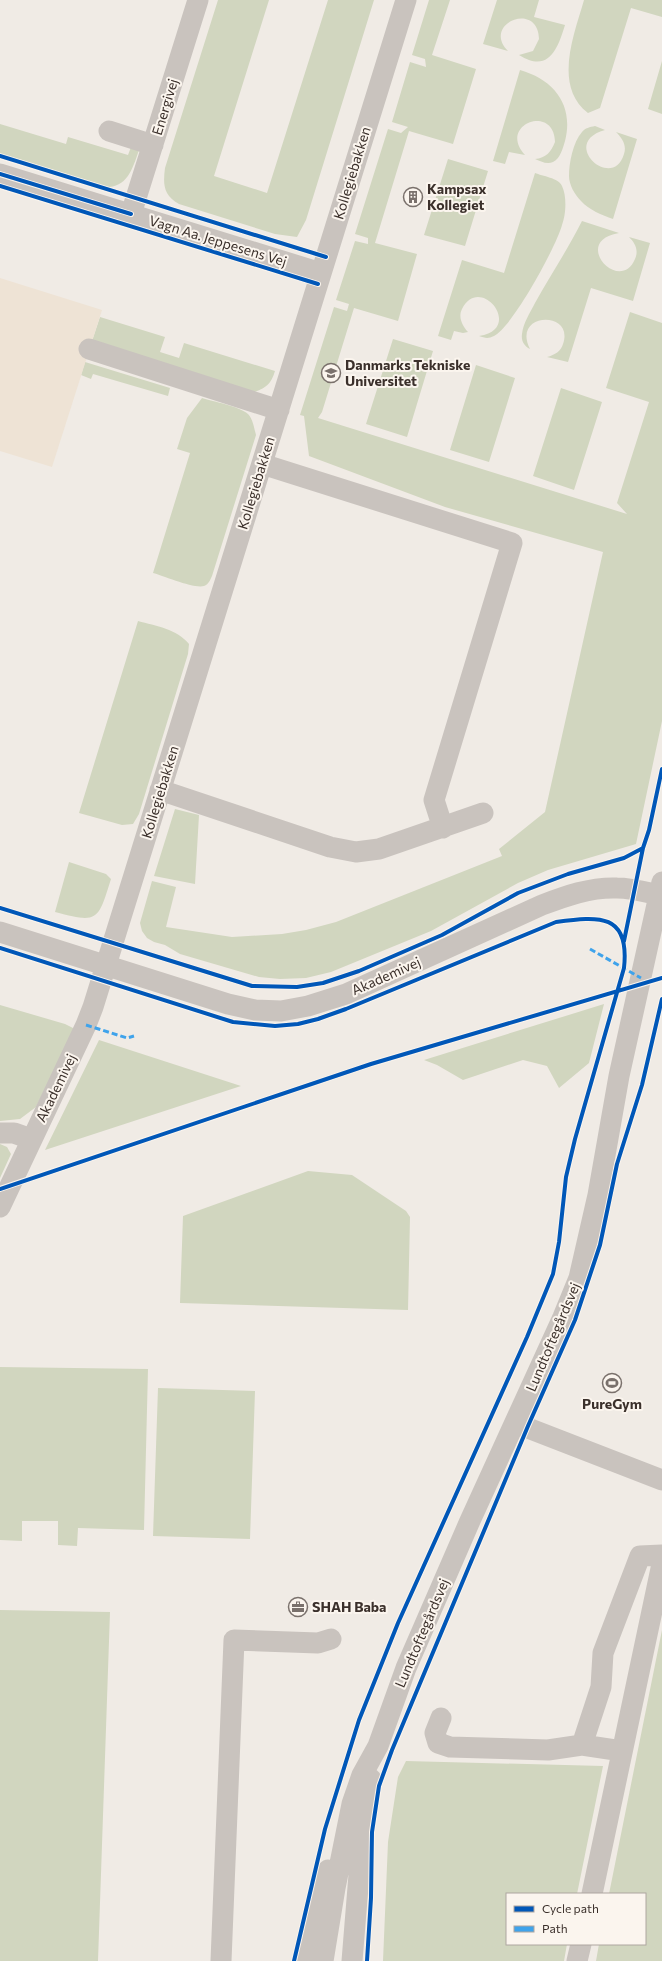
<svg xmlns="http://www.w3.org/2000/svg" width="662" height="1961" viewBox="0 0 662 1961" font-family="Commissioner,sans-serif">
<rect width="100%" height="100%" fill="#f0ebe5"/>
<path fill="#d1d6bf" d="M 218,0 L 269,0 L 214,176 L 267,193 L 328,0 L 374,0 L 306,220 L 297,237 L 275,234 L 179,204 C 163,195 163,184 165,168 Z
M 429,0 L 450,0 L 432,55 L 476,69 L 453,144 L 409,131 L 375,243 L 417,254 L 398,321 L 354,308 L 322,412 L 318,418 L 627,514 L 617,503 L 649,402 L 606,388 L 630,312 L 662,323 L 662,721 L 636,844 L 548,870 L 518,883 L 431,931 L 331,972 L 306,978 L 280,979 L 259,977 L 180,954 L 165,945 L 154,942 L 147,938 L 142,931 L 140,923 L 152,881 L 176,887 L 166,927 L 232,937 L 282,934 L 306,930 L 336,922 L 502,856 L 499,849 L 545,812 L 603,552 L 445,507 L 309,456 L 304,416 L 300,415 L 334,307 L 347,311 L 349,304 L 336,300 L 355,241 L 368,244 L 368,238 L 355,234 L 388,129 L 401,133 L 408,127 L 392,122 L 410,62 L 426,67 L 425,59 L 412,55 Z
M 497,0 L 539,0 L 534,17 L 565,25 C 558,48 549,74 519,55 L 533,51 L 539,39 C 538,0 481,24 508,51 L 483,44 Z
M 584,0 L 662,0 L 662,17 L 631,8 L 600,108 L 588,113 C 553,86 574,35 584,0 Z
M 662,61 L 662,114 L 648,109 Z
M 520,70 C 555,80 574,106 565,141 C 563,148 560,159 553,162 C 547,165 540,161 535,159 C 546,158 551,152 555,142 C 554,103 497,125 525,155 L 509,152 L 505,164 L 493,161 Z
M 0,124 L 66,144 L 68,137 L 128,155 L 131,147 L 139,150 C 131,174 125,192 95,186 L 0,156 Z
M 595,126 L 605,130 C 558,143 613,192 624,154 C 627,145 622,138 616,132 L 637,139 L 613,219 C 602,215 589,210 581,201 C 575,195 569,185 569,176 C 569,163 573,142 582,132 C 585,128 590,127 595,126 Z
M 448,159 L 488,171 L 465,246 L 424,235 Z
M 535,173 C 542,176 559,178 562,186 C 567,196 566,215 562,225 C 556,247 513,326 494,336 C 488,339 485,338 479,336 C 525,329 480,273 462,309 C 458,317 462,325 468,332 L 463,333 L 454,331 L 451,340 L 438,336 L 462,260 L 504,273 Z
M 582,221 L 619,233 C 570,241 620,295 635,259 C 639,250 635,243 629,237 L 650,243 L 633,301 L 591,288 L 568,362 L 547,357 C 555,355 561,351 563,344 C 575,310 511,312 530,349 C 524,346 521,341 522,334 C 523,323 530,313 535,303 C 550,276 568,249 582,221 Z
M 100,317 L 165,337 L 160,352 L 179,358 L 184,343 L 275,371 C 271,384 267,387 255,392 L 91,344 Z
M 393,339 L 433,351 L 407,437 L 366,424 Z
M 85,362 L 170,388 L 168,396 L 93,374 L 91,379 L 81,375 Z
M 476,365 L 515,378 L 489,462 L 450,450 Z
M 561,388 L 602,402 L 574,490 L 533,476 Z
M 202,398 C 214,402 239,406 248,414 C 253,419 254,428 256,435 L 212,576 C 210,580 209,584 204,586 C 194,589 164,576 153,573 L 190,453 L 177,449 L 187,418 Z
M 138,621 C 156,626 177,629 189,644 L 188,654 L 139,814 L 133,824 L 122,825 L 79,813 Z
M 175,809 L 199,815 L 195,884 L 154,876 Z
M 69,862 L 106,874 L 111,879 C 98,920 99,924 55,912 Z
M 604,1004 L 589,1063 L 559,1088 L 547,1066 L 523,1060 L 463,1080 L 437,1065 L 424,1060 Z
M 0,1005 L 65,1024 L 75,1029 L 36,1107 L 20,1119 L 0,1121 Z
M 99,1040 L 241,1086 L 45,1150 Z
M 0,1144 L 7,1147 L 11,1154 L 0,1178 Z
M 308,1171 L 352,1175 L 406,1211 L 410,1217 L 408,1310 L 180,1303 L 183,1216 Z
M 0,1367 L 148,1369 L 144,1530 L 78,1528 L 77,1546 L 58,1545 L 58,1521 L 22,1521 L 22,1541 L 0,1540 Z
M 158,1388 L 255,1391 L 250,1539 L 153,1536 Z
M 0,1610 L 110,1612 L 98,1961 L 0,1961 Z
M 662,1630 L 662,1961 L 596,1961 L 599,1944 L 645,1944 L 645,1894 L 609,1894 Z
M 406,1761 L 603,1766 L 577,1894 L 507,1894 L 507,1944 L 567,1944 L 564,1961 L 383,1961 L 388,1842 L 398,1777 Z"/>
<path fill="#eee3d5" d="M 0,278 L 102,310 L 52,467 L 0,451 Z"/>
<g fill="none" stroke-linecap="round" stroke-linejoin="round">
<path stroke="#c9c3be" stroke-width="21" d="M 109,131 L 153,145
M 0,174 L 321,273
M 131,214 L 198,0
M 89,349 L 279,410
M 262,464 L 512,543 L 434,800 L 443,828
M 160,790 L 330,847 L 356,852 L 379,849 L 483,813
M 0,932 L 228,1004 L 255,1010 L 281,1011 L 308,1006 L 346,994 L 542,905 C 566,896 590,887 617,888 C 631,888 646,892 660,895
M 0,1133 L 14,1133 L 31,1139
M 0,1207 L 86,1025 L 93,1007 L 406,0
M 515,1423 L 662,1480
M 441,1718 L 435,1733 L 438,1743 L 450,1747 L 548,1750 L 582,1745 L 622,1751
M 582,1745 L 601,1687 L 603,1653 L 640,1556 L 662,1555
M 592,1894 L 662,1564
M 221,1961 L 234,1640 L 318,1643 L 331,1639
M 304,1961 L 315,1907 L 328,1870
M 323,1961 L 335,1888 L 352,1804 L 362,1775 L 378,1746 L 406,1668 L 469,1523 L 563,1317 L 579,1278 L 598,1195 L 619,1076 L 662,882
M 352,1961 L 361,1850 L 371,1779
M 577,1961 L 581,1944"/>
<path stroke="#3fa3eb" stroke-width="3" stroke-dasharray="6 3" stroke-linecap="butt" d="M 590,949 L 641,978
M 86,1025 L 127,1038 L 134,1036"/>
<g stroke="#fbf5ee" stroke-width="6">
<path id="cycleway" d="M 0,156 L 326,257
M 0,174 L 131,214
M 0,186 L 318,284
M 0,908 L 252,986 L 297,987 L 323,983 L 359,971 L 442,935 L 518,893 L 568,874 L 624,858 L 643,848 L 649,830 L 662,769
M 624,941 L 643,848
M 0,948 L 233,1022 L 275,1026 L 298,1024 L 318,1019 L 346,1009 L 556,922 C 599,916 630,913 624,968 L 575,1139 L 566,1177 L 559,1242 L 553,1274 L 527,1337 L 398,1623 L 359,1720 L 325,1829 L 294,1961
M 0,1189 L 371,1064 L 662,978
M 367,1961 L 371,1898 L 372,1832 L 379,1786 L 392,1750 L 528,1426 L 575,1320 L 600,1245 L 617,1164 L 642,1085 L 662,999"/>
</g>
<use href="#cycleway" stroke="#0057b8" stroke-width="4"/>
</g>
<defs>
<g id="building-ring" transform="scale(1)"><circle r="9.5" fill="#fbf5ee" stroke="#7a716c" stroke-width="1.5"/><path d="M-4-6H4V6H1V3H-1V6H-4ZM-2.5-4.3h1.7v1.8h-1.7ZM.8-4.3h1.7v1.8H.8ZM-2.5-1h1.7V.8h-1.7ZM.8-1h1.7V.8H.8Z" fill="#7a716c"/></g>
<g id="university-ring" transform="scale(1)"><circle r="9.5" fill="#fbf5ee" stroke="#7a716c" stroke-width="1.5"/><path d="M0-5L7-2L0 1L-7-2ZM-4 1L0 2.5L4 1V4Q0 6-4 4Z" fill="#7a716c"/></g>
<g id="stadium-ring" transform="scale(1)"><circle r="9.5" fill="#fbf5ee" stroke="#7a716c" stroke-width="1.5"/><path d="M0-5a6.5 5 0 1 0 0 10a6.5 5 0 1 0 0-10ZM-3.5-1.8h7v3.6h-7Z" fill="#7a716c"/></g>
<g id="office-ring" transform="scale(1)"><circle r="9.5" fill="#fbf5ee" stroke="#7a716c" stroke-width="1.5"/><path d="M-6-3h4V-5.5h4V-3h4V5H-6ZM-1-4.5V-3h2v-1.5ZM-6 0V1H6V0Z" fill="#7a716c"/></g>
</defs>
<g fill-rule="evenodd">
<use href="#building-ring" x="413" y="197"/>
<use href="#university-ring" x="331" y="373"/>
<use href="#stadium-ring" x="612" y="1383"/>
<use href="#office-ring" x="298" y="1607"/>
</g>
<g text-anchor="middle" stroke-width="4" stroke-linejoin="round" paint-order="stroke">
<g font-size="14" fill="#3b302b" stroke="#fbf5ee">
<text transform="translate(165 107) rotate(-73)" y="5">Energivej</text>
<text transform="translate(352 173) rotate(-73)" y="5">Kollegiebakken</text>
<text transform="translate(218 241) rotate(17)" y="5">Vagn Aa. Jeppesens Vej</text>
<text transform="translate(256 483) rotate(-73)" y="5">Kollegiebakken</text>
<text transform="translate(160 792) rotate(-73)" y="5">Kollegiebakken</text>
<text transform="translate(386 976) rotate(-24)" y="5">Akademivej</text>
<text transform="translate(56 1088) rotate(-64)" y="5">Akademivej</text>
<text transform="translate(553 1337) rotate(-67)" y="5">Lundtoftegårdsvej</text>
<text transform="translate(422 1633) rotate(-67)" y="5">Lundtoftegårdsvej</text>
</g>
<g font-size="14" font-weight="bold" fill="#3b302b" stroke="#fbf5ee" text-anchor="start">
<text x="427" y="194">Kampsax<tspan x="427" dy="16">Kollegiet</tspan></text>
<text x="345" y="370">Danmarks Tekniske<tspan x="345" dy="16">Universitet</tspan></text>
<text x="612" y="1409" text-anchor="middle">PureGym</text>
<text x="312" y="1612">SHAH Baba</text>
</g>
</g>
<rect x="506" y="1893" width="140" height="52" fill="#fbf5ee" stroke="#aea6a0"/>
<rect x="514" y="1906" width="20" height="6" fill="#0057b8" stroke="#aea6a0"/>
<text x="542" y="1913" font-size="12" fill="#3b302b">Cycle path</text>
<rect x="514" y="1926" width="20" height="6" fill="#3fa3eb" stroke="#aea6a0"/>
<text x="542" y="1933" font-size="12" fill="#3b302b">Path</text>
</svg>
